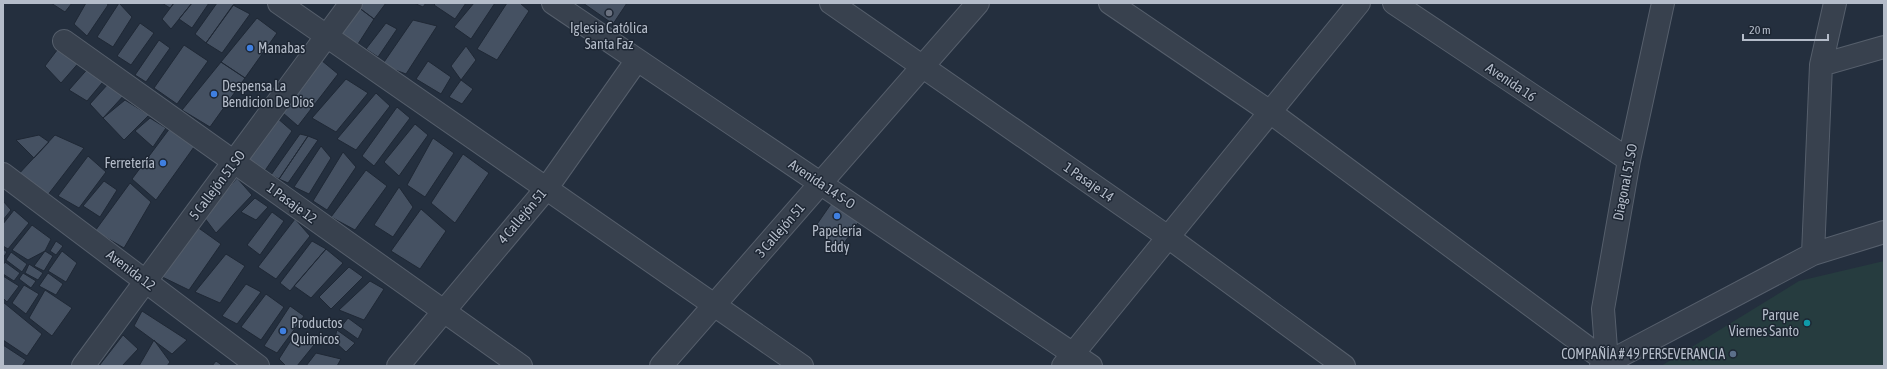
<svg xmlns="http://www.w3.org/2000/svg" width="1887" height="369" viewBox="0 0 1887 369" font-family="'Asap Condensed',sans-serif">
<rect width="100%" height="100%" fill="#242f3e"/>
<path fill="#263c3f" d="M 1884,261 L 1884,366 L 1661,366 L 1799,281 Z"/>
<path fill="#455162" stroke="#1f2835" d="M 51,3 L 72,3 L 65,12 Z
M 86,3 L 107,3 L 108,5 L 87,36 L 74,24 Z
M 119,3 L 132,17 L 113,47 L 97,37 Z
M 162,3 L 174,3 L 170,8 Z
M 174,3 L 192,3 L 171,29 L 162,19 Z
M 192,3 L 209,3 L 192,28 L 179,19 Z
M 217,3 L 235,3 L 206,43 L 195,34 Z
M 363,3 L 386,3 L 374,19 L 358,7 Z
M 414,3 L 426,3 L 423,7 Z
M 436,3 L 466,3 L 455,19 L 434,5 Z
M 474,3 L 495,3 L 471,39 L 454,27 Z
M 507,3 L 520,3 L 529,11 L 497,60 L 477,49 Z
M 583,3 L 627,3 L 613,24 Z
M 233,5 L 250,14 L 222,53 L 206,43 Z
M 358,7 L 374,19 L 358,44 L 341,34 Z
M 257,18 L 277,33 L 245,78 L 221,62 Z
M 413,20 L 437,26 L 406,74 L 382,65 Z
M 140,23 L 154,33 L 131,65 L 117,56 Z
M 386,23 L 397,29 L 378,57 L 366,49 Z
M 159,40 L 170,48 L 146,82 L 135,75 Z
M 64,41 L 82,59 L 61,83 L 45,66 Z
M 184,45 L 208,61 L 177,104 L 154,88 Z
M 466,46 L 476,60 L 461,80 L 451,66 Z
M 321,60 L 338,74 L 298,126 L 283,113 Z
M 428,61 L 451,77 L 441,94 L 416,79 Z
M 221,62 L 245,78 L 210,127 L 182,110 Z
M 91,65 L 107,77 L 87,101 L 69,90 Z
M 346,79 L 368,93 L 336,132 L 312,118 Z
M 461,80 L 473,89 L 462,104 L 449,97 Z
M 108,84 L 126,93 L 103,118 L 90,104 Z
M 376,93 L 390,106 L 356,150 L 337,139 Z
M 125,100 L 149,115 L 124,140 L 103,118 Z
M 397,107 L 410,118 L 374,166 L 362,156 Z
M 276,117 L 292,131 L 264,172 L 246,159 Z
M 150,118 L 166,128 L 153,147 L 135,131 Z
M 415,124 L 428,135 L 399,176 L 384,162 Z
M 170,128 L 194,147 L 156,200 L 132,179 Z
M 300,134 L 308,136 L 279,179 L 271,175 Z
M 39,135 L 49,142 L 34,158 L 16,140 Z
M 55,135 L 84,148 L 47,196 L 16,177 Z
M 308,136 L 318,140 L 288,183 L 279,179 Z
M 433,138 L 454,153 L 425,197 L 407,185 Z
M 321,146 L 331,158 L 309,194 L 294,187 Z
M 343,152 L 356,167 L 327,210 L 313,201 Z
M 463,154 L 489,173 L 455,223 L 431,203 Z
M 88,156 L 106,172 L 79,208 L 58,196 Z
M 366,170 L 387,186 L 355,230 L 331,217 Z
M 237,178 L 252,195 L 216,233 L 204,217 Z
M 104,181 L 117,190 L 100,217 L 83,206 Z
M 130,183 L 151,202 L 124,248 L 95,231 Z
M 399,187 L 413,207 L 393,237 L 374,225 Z
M 255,198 L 268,207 L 256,220 L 241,212 Z
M 3,201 L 11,210 L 3,220 Z
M 833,201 L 860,220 L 840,249 L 813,230 Z
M 421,209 L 446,231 L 420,269 L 391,251 Z
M 14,210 L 29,223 L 8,249 L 3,246 L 3,224 Z
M 272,212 L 284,221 L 260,255 L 247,245 Z
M 295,219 L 310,236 L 276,279 L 258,267 Z
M 193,224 L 221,244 L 189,290 L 152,272 Z
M 32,225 L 51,239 L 45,251 L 28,260 L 12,250 Z
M 56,241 L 63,246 L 56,255 L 50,251 Z
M 312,241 L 326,249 L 290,291 L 280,283 Z
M 3,249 L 7,252 L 3,258 Z
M 326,249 L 343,263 L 311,298 L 294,286 Z
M 45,251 L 53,256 L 44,271 L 34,266 Z
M 62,251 L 77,263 L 66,282 L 48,271 Z
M 11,252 L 27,264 L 22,272 L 6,260 Z
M 226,254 L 245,266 L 220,303 L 195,292 Z
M 5,262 L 20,273 L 14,281 L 3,274 L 3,265 Z
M 29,264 L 43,273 L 38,280 L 25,273 Z
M 349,267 L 363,277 L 331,309 L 319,297 Z
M 23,273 L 36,281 L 31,288 L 19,279 Z
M 48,273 L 63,284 L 56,295 L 39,286 Z
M 3,276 L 19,286 L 7,302 L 3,298 Z
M 370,281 L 384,289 L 364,320 L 339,310 Z
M 246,284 L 261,292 L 237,324 L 222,316 Z
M 24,285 L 39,294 L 26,314 L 12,303 Z
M 45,290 L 72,308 L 52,336 L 29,318 Z
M 266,294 L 284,307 L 261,340 L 241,327 Z
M 3,302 L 42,334 L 27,356 L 3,340 Z
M 290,306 L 304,316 L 277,353 L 264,346 Z
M 142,311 L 187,340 L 172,354 L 134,326 Z
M 348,318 L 363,329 L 358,339 L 341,327 Z
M 337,330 L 355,343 L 346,352 L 334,341 Z
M 123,335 L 138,349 L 122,366 L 99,366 Z
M 293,337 L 314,345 L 297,366 L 286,366 L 279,359 Z
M 154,340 L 170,362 L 167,366 L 139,366 Z
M 3,345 L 26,360 L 22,366 L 3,366 Z
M 316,353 L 341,359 L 337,366 L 306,366 Z
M 216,361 L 223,366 L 212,366 Z"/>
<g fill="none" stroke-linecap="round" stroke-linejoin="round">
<g stroke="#565f6c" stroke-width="24">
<path id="minor" d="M 279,3 L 802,366
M 553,3 L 1091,366
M 831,3 L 1168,237 L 1344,366
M 1110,3 L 1270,112 L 1607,362
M 1394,3 L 1629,160
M 64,41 L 521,366
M 1821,65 L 1884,47
M 3,174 L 258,366
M 1813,254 L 1821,65 L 1835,3
M 1607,362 L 1603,309 L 1629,160 L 1663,3
M 83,366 L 351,3
M 398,366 L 546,189 L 637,60
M 661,366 L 978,3
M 1063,366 L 1359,3
M 1601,366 L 1813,254 L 1884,232"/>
</g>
<use href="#minor" stroke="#38414e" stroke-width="22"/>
</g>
<circle fill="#6b7280" stroke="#1d2633" stroke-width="1.5" cx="609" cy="13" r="4"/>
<g fill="#3f7fe0" stroke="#1d2633" stroke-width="1.5">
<circle cx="250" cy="48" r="4"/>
<circle cx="214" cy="94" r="4"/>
<circle cx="163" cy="163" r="4"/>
<circle cx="837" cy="216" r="4"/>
<circle cx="283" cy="331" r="4"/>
</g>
<circle fill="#0f9aa8" stroke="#1d2633" stroke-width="1.5" cx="1807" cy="323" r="4"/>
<circle fill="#5c6f8a" stroke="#1d2633" stroke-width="1.5" cx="1733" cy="354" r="4"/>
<g text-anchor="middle" stroke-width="3" stroke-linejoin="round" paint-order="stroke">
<g font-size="14" fill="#b4bcc9" stroke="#1d2633" text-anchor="start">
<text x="609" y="33" text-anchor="middle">Iglesia Católica<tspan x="609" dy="16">Santa Faz</tspan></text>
<text x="258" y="53">Manabas</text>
<text x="222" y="91">Despensa La<tspan x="222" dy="16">Bendicion De Dios</tspan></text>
<text x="155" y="168" text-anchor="end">Ferretería</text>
<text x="837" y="236" text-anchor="middle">Papelería<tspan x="837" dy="16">Eddy</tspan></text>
<text x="1799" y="320" text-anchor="end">Parque<tspan x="1799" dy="16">Viernes Santo</tspan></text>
<text x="291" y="328">Productos<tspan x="291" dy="16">Quimicos</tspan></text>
<text x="1725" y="359" text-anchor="end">COMPAÑÍA # 49 PERSEVERANCIA</text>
</g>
<g font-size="14" fill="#b4bcc9" stroke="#1d2633">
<text transform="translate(1511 82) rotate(34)" y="5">Avenida 16</text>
<text transform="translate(1089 182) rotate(35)" y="5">1 Pasaje 14</text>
<text transform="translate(1625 182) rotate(-79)" y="5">Diagonal 51 SO</text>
<text transform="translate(822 184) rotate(34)" y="5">Avenida 14 S-O</text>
<text transform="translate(217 185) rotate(-53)" y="5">5 Callejón 51 SO</text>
<text transform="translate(292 203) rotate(36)" y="5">1 Pasaje 12</text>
<text transform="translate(522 216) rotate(-50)" y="5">4 Callejón 51</text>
<text transform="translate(780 230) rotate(-49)" y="5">3 Callejón 51</text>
<text transform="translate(131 270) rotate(37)" y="5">Avenida 12</text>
</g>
</g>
<rect width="1887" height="369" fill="none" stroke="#b4bcc9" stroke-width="8"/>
<path d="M1743 34v6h85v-6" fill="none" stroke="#b4bcc9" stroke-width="2"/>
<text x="1749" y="34" font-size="12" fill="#b4bcc9" stroke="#1d2633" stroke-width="3" paint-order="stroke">20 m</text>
</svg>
